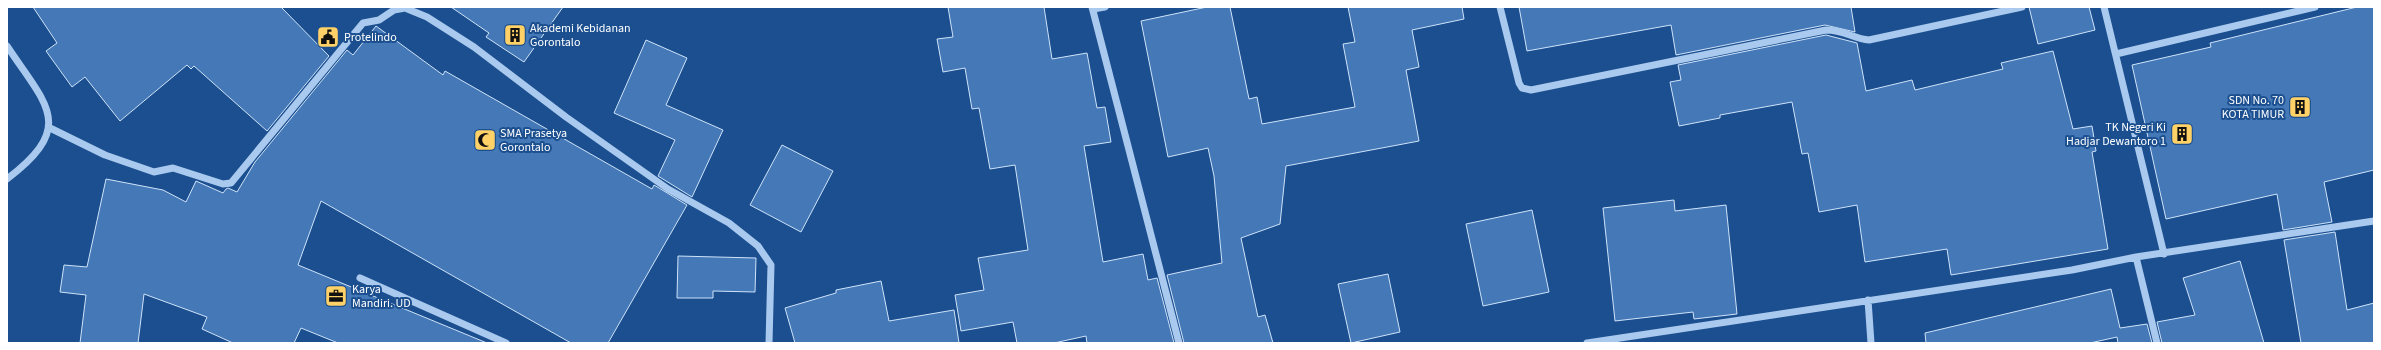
<svg xmlns="http://www.w3.org/2000/svg" width="2381" height="350" viewBox="0 0 2381 350" font-family="'Source Sans 3',sans-serif">
<rect width="100%" height="100%" fill="#1b4f8f"/>
<path fill="#4478b7" stroke="#cfe3fa" d="M 33,7 L 281,7 L 329,56 L 267,131 L 194,66 L 191,69 L 187,65 L 120,121 L 85,77 L 72,87 L 46,51 L 57,43 Z
M 451,7 L 563,7 L 524,62 L 486,37 L 489,33 Z
M 948,7 L 1044,7 L 1052,59 L 1087,53 L 1097,108 L 1105,107 L 1111,142 L 1084,146 L 1103,262 L 1143,254 L 1148,280 L 1157,278 L 1174,343 L 1087,343 L 1086,336 L 1054,343 L 1017,343 L 1013,322 L 961,331 L 955,295 L 984,290 L 978,258 L 1028,250 L 1015,165 L 990,169 L 979,108 L 972,109 L 965,68 L 943,72 L 937,39 L 953,37 Z
M 1207,7 L 1230,7 L 1249,99 L 1257,97 L 1262,124 L 1355,107 L 1343,44 L 1355,42 L 1348,7 L 1462,7 L 1464,19 L 1412,30 L 1419,67 L 1406,70 L 1419,141 L 1286,166 L 1280,224 L 1241,238 L 1258,317 L 1265,315 L 1273,343 L 1184,343 L 1167,275 L 1222,263 L 1214,176 L 1208,148 L 1168,157 L 1141,21 Z
M 1519,7 L 1851,7 L 1855,32 L 1825,25 L 1676,55 L 1671,25 L 1527,51 Z
M 2029,7 L 2089,7 L 2095,30 L 2038,44 Z
M 2357,7 L 2374,7 L 2374,170 L 2324,182 L 2332,222 L 2283,230 L 2277,194 L 2166,219 L 2132,65 L 2211,47 L 2210,43 Z
M 376,26 L 443,75 L 445,71 L 652,189 L 654,185 L 687,205 L 608,343 L 571,343 L 321,201 L 298,265 L 487,343 L 338,343 L 301,328 L 294,343 L 233,343 L 202,329 L 207,317 L 144,294 L 138,343 L 80,343 L 86,295 L 60,292 L 64,265 L 87,267 L 106,179 L 163,190 L 186,202 L 196,181 L 223,193 L 226,189 L 228,188 L 237,192 L 255,162 L 347,50 L 353,55 Z
M 1826,35 L 1857,43 L 1866,91 L 1912,80 L 1915,90 L 2003,69 L 2001,63 L 2053,51 L 2073,129 L 2092,126 L 2096,151 L 2092,152 L 2108,249 L 1951,275 L 1947,249 L 1865,262 L 1857,205 L 1819,212 L 1808,153 L 1802,154 L 1792,102 L 1720,115 L 1720,118 L 1679,126 L 1670,82 L 1681,80 L 1678,65 Z
M 646,40 L 687,58 L 666,105 L 723,130 L 692,197 L 658,176 L 675,140 L 614,113 Z
M 782,145 L 833,171 L 801,232 L 750,205 Z
M 1674,200 L 1675,211 L 1726,205 L 1737,314 L 1694,319 L 1693,312 L 1615,321 L 1603,208 Z
M 1532,210 L 1549,292 L 1483,306 L 1466,224 Z
M 2335,232 L 2347,310 L 2374,303 L 2374,343 L 2301,343 L 2284,240 Z
M 678,256 L 756,258 L 755,292 L 713,291 L 713,298 L 677,298 Z
M 2240,261 L 2264,343 L 2162,343 L 2157,322 L 2195,315 L 2183,278 Z
M 1388,274 L 1400,332 L 1351,343 L 1338,284 Z
M 881,281 L 889,321 L 954,310 L 959,343 L 795,343 L 785,308 L 836,293 L 836,290 Z
M 2111,289 L 2120,328 L 2147,324 L 2152,343 L 2118,343 L 2117,337 L 2090,343 L 1926,343 L 1925,333 Z"/>
<g fill="none" stroke-linecap="round" stroke-linejoin="round">
<path stroke="#a9c9ee" stroke-width="7" d="M 1092,7 L 1179,343
M 1500,7 L 1519,83 L 1522,88 L 1531,90 L 1826,30 C 1844,30 1854,39 1869,40 L 2022,7
M 2104,7 L 2164,254
M 1093,9 L 1105,7
M 7,46 C 46,105 77,126 7,179
M 2116,54 L 2315,7
M 50,128 L 105,155 L 154,172 L 173,168 L 223,184 L 231,183 L 363,23 L 379,20 L 394,10 L 405,8 L 427,17 L 474,47 L 566,117 L 668,189 L 729,223 L 758,246 L 771,265 L 769,343
M 2136,257 L 2157,343
M 360,278 L 506,343
M 1868,300 L 1871,343
M 1587,343 L 2072,270 L 2136,257 L 2374,221"/>
</g>
<defs>
<g id="building-square" transform="scale(1.15)"><rect x="-9" y="-9" width="18" height="18" rx="4" fill="#ffd166" stroke="#1b4f8f"/><path d="M-4-6H4V6H1V3H-1V6H-4ZM-2.5-4.3h1.7v1.8h-1.7ZM.8-4.3h1.7v1.8H.8ZM-2.5-1h1.7V.8h-1.7ZM.8-1h1.7V.8H.8Z" fill="#111"/></g>
<g id="civic-square" transform="scale(1.15)"><rect x="-9" y="-9" width="18" height="18" rx="4" fill="#ffd166" stroke="#1b4f8f"/><path d="M-.6-6.5H3V-4.5H.6V-3L4-1V1h2V6H-6V1h2V-1L-.6-3ZM-1.2 2.5V6h2.4V2.5Z" fill="#111"/></g>
<g id="mosque-square" transform="scale(1.15)"><rect x="-9" y="-9" width="18" height="18" rx="4" fill="#ffd166" stroke="#1b4f8f"/><path d="M3.5-4.9A6 6 0 1 0 3.5 4.9A5 5 0 1 1 3.5-4.9Z" fill="#111"/></g>
<g id="office-square" transform="scale(1.15)"><rect x="-9" y="-9" width="18" height="18" rx="4" fill="#ffd166" stroke="#1b4f8f"/><path d="M-6-3h4V-5.5h4V-3h4V5H-6ZM-1-4.5V-3h2v-1.5ZM-6 0V1H6V0Z" fill="#111"/></g>
</defs>
<g fill-rule="evenodd">
<use href="#building-square" x="515" y="35"/>
<use href="#civic-square" x="328" y="37"/>
<use href="#building-square" x="2300" y="107"/>
<use href="#building-square" x="2182" y="134"/>
<use href="#mosque-square" x="485" y="140"/>
<use href="#office-square" x="336" y="296"/>
</g>
<g text-anchor="middle" stroke-width="4" stroke-linejoin="round" paint-order="stroke">
<g font-size="12" fill="#fff" stroke="#1b4f8f" text-anchor="start">
<text x="530" y="32">Akademi Kebidanan<tspan x="530" dy="14">Gorontalo</tspan></text>
<text x="344" y="41">Protelindo</text>
<text x="2284" y="104" text-anchor="end">SDN No. 70<tspan x="2284" dy="14">KOTA TIMUR</tspan></text>
<text x="2166" y="131" text-anchor="end">TK Negeri Ki<tspan x="2166" dy="14">Hadjar Dewantoro 1</tspan></text>
<text x="500" y="137">SMA Prasetya<tspan x="500" dy="14">Gorontalo</tspan></text>
<text x="352" y="293">Karya<tspan x="352" dy="14">Mandiri. UD</tspan></text>
</g>
</g>
<rect width="2381" height="350" fill="none" stroke="#ffffff" stroke-width="16"/>
</svg>
